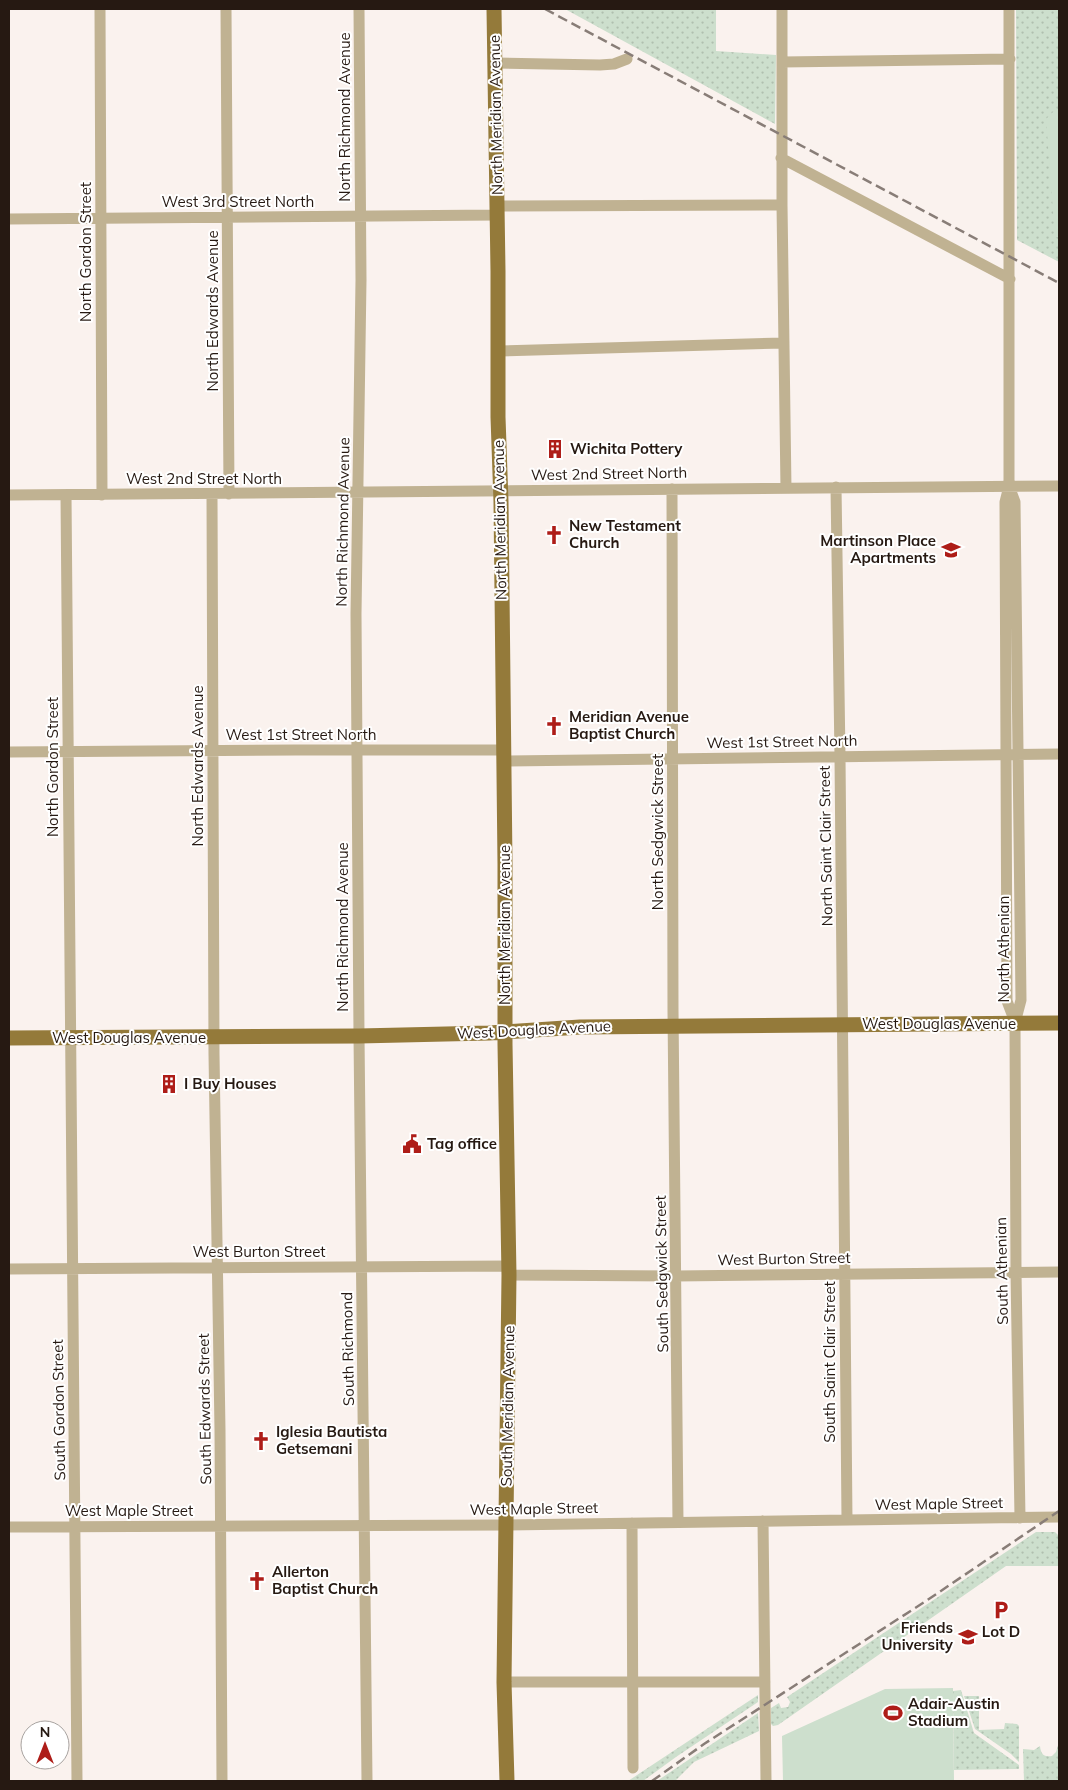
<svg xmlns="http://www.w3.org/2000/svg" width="1068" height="1790" viewBox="0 0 1068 1790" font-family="Mulish,sans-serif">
<defs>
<pattern id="grass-dots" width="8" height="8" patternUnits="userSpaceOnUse" patternTransform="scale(1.25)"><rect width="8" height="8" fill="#cddfcd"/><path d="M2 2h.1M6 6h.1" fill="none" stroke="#b0bfaf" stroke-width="1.8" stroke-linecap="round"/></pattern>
</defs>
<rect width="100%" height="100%" fill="#faf2ee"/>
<path fill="url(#grass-dots)" d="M 565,9 L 716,9 L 716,51 L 776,55 L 775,124 Z
M 1016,9 L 1059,9 L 1059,262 L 1017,240 Z
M 1036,1532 L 1055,1532 L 1059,1536 L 1059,1566 L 1006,1566 L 778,1725 L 773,1726 L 771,1724 L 771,1708 L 779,1703 L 781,1708 L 788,1707 L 790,1702 L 787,1697 Z
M 961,1690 L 974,1733 L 1019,1765 L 1019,1769 L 954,1770 L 953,1691 Z
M 758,1695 L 758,1702 L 676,1757 L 643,1781 L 628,1781 Z
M 964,1696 L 979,1696 L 979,1730 L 1004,1729 L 1005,1723 L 1017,1724 L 1019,1726 L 1019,1762 L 1011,1754 L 975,1729 Z
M 758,1713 L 759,1731 L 694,1762 L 675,1781 L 657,1781 Z
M 1059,1742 L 1059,1780 L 1024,1781 L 1023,1749 L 1034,1750 L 1040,1746 C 1041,1755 1044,1757 1052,1756 L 1056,1752 Z"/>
<path fill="#cddfcd" d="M 1055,110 L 1059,110 L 1059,237 L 1055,237 L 1046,119 Z
M 953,1688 L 954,1781 L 783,1781 L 782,1736 L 885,1689 Z"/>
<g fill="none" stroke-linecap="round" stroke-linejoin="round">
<path stroke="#c0b292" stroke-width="11" d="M 100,9 L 102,495
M 226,9 L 229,494
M 359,9 L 361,280 L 356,614 L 359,1036 L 367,1781
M 782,9 L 782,205 L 786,488
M 1009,9 L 1009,486 L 1005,502 L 1007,1001 L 1015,1022
M 782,62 L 1010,59
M 495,63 L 600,65 L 614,64 L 627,59
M 781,158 L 1010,279
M 497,206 L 782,205
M 9,219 L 497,215
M 499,351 L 784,343
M 1009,486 L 1015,502 L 1021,1000 L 1015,1023 L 1016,1272 L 1020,1518
M 836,487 L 840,757 L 847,1520
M 672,489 L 673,1010 L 678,1522
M 212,494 L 214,1054 L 220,1430 L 222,1781
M 9,495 L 1059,486
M 66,495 L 77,1781
M 9,752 L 296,750 L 504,750
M 504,761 L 1059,754
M 9,1269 L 509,1266
M 509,1275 L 676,1276 L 1059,1272
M 763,1521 L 766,1781
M 632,1523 L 633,1768
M 9,1527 L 506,1525 L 1059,1517
M 504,1682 L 765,1682"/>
<path stroke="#947a3a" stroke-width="15" d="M 494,9 L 498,271 L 498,417 L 501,502 L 505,864 L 505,1044 L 509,1275 L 504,1682 L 507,1781
M 9,1038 L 359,1036 L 489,1033 L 580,1027 L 1059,1023"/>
<path stroke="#887d77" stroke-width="2.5" stroke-dasharray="10 5" stroke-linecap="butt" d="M 545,9 L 1059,283
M 652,1781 L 704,1744 L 926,1601 L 1059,1511"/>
</g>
<defs>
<g id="building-bare" transform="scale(1.5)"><path d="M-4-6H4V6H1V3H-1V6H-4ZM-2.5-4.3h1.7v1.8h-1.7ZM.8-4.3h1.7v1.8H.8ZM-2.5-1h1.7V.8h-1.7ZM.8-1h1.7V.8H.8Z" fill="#ae1d18" stroke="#fff" stroke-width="2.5" paint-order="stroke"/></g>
<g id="church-bare" transform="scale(1.5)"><path d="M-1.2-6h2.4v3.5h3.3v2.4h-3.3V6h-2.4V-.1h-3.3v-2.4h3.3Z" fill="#ae1d18" stroke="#fff" stroke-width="2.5" paint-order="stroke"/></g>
<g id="school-bare" transform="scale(1.5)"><path d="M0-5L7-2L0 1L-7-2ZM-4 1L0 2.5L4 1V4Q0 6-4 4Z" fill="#ae1d18" stroke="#fff" stroke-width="2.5" paint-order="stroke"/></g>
<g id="civic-bare" transform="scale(1.5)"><path d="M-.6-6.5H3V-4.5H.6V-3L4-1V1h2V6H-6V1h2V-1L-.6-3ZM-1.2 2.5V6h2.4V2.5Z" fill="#ae1d18" stroke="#fff" stroke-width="2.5" paint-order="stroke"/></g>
<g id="parking-bare" transform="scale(1.5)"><path d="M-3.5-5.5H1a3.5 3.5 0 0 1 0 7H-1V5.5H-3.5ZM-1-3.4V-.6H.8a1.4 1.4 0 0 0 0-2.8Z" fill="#ae1d18" stroke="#fff" stroke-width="2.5" paint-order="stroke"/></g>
<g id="university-bare" transform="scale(1.5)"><path d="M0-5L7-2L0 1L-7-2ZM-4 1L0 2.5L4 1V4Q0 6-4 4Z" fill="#ae1d18" stroke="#fff" stroke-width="2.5" paint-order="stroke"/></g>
<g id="stadium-bare" transform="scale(1.5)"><path d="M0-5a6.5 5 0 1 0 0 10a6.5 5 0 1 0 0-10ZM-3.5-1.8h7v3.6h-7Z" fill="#ae1d18" stroke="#fff" stroke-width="2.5" paint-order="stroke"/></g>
</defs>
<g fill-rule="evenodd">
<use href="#building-bare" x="555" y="449"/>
<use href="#church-bare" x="554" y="535"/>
<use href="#school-bare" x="951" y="550"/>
<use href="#church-bare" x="554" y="726"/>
<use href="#building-bare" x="169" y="1084"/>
<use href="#civic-bare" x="412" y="1144"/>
<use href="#church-bare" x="261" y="1441"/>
<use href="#church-bare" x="257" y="1581"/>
<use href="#parking-bare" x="1001" y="1610"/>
<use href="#university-bare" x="968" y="1637"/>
<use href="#stadium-bare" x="893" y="1713"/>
</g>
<g text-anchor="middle" stroke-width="4" stroke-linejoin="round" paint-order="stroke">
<g font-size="15" fill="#261912" stroke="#fff">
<text transform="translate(496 115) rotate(-91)" y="5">North Meridian Avenue</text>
<text transform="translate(345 117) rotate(-90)" y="5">North Richmond Avenue</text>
<text x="238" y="207">West 3rd Street North</text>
<text transform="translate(86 252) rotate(-90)" y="5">North Gordon Street</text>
<text transform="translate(213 311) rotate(-90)" y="5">North Edwards Avenue</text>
<text transform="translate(609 474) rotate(-1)" y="5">West 2nd Street North</text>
<text x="204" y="484">West 2nd Street North</text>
<text transform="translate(500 520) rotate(-91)" y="5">North Meridian Avenue</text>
<text transform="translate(343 522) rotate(-89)" y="5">North Richmond Avenue</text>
<text x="301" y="740">West 1st Street North</text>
<text transform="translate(782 742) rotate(-1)" y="5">West 1st Street North</text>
<text transform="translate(198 766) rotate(-90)" y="5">North Edwards Avenue</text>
<text transform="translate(53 767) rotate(-90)" y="5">North Gordon Street</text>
<text transform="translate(658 832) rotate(-90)" y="5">North Sedgwick Street</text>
<text transform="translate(826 846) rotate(-91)" y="5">North Saint Clair Street</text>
<text transform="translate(505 925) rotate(-90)" y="5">North Meridian Avenue</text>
<text transform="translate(343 927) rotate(-90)" y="5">North Richmond Avenue</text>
<text transform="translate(1004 949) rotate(-90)" y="5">North Athenian</text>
<text x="939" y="1029">West Douglas Avenue</text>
<text transform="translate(534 1030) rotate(-3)" y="5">West Douglas Avenue</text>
<text x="129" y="1043">West Douglas Avenue</text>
<text x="259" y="1257">West Burton Street</text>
<text transform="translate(784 1259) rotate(-1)" y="5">West Burton Street</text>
<text transform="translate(1002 1271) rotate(-91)" y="5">South Athenian</text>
<text transform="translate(662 1274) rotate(-91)" y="5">South Sedgwick Street</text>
<text transform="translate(348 1349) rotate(-91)" y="5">South Richmond</text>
<text transform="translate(830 1362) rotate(-90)" y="5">South Saint Clair Street</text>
<text transform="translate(508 1406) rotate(-89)" y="5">South Meridian Avenue</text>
<text transform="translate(205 1409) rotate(-91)" y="5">South Edwards Street</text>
<text transform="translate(59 1410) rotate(-91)" y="5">South Gordon Street</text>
<text transform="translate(939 1504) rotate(-1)" y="5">West Maple Street</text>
<text transform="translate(534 1509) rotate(-1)" y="5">West Maple Street</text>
<text x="129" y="1516">West Maple Street</text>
</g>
<g font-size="15" font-weight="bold" fill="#261912" stroke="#fff" text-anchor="start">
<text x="570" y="454">Wichita Pottery</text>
<text x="569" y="531">New Testament<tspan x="569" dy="17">Church</tspan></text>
<text x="936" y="546" text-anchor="end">Martinson Place<tspan x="936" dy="17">Apartments</tspan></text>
<text x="569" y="722">Meridian Avenue<tspan x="569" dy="17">Baptist Church</tspan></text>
<text x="184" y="1089">I Buy Houses</text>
<text x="427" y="1149">Tag office</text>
<text x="276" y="1437">Iglesia Bautista<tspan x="276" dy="17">Getsemani</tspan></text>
<text x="272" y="1577">Allerton<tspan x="272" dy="17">Baptist Church</tspan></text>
<text x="953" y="1633" text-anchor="end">Friends<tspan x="953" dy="17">University</tspan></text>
<text x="1001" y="1637" text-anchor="middle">Lot D</text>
<text x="908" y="1709">Adair-Austin<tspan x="908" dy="17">Stadium</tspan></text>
</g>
</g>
<rect width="1068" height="1790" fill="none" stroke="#261912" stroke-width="20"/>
<g transform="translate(45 1745)"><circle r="24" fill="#ffffff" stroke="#a8a3a0"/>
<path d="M0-4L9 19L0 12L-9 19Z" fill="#ae1d18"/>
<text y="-8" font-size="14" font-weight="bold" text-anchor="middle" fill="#261912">N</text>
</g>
</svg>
